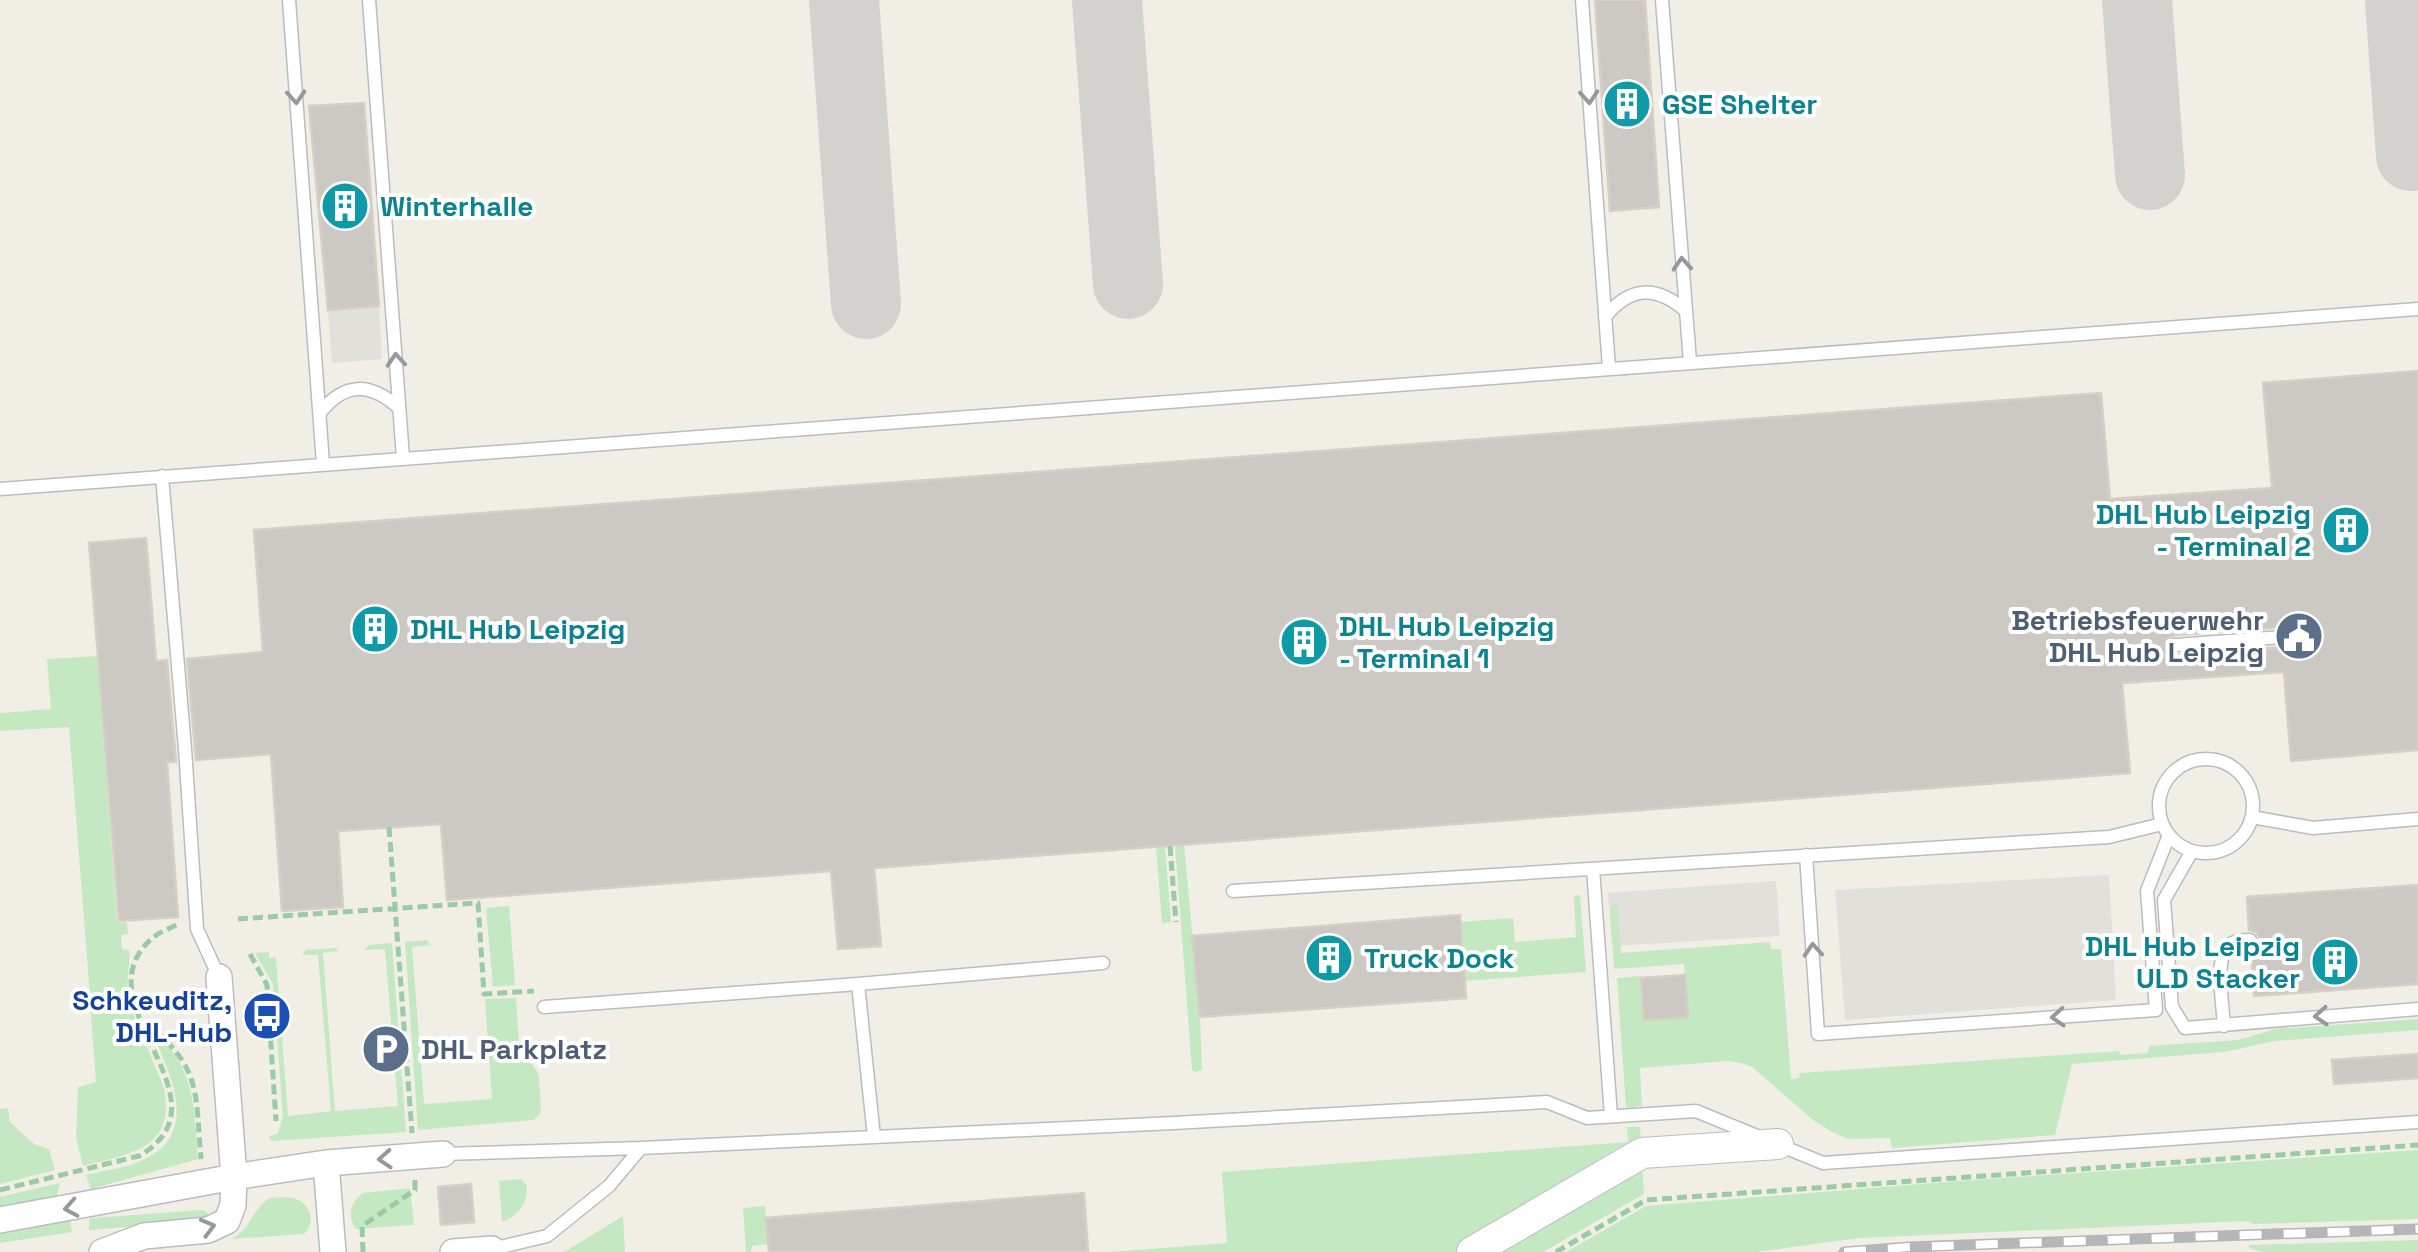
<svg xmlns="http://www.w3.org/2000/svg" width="2418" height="1252" viewBox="0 0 2418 1252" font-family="'Space Grotesk',sans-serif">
<rect width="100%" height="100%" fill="#f1eee6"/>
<path fill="#e2e0da" d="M 379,306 L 382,359 L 332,363 L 328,310 Z
M 2109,875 L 2116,1000 L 1845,1020 L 1835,890 Z
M 1776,881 L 1780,936 L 1612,946 L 1608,893 Z"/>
<path fill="#c4e9c2" d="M 97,656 L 117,919 L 119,923 L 127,922 L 128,934 L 121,935 L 122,949 L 129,950 C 131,964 126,978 128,993 L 90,996 L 69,727 L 0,731 L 0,713 L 51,709 L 47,659 Z
M 1184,844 L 1200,1017 L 1202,1070 L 1195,1072 L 1192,1070 L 1175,845 Z
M 1165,846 L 1171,922 L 1162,923 L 1156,847 Z
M 1580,895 L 1586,972 L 1464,981 L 1460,922 L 1513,918 L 1515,942 L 1576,937 L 1574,896 Z
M 1613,904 L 1617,904 L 1621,953 L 1770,942 L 1771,949 L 1781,949 L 1791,1079 L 1799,1078 L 1800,1073 L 2119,1051 L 2120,1055 L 2148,1053 L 2149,1046 L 2238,1040 L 2275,1029 L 2418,1019 L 2418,1030 L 2275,1041 L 2224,1052 L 2072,1064 L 2055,1135 L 1892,1148 L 1890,1138 L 1848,1139 L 1830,1131 L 1813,1120 L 1752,1067 L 1741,1063 L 1729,1061 L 1640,1068 L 1642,1106 L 1626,1108 L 1617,978 L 1641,976 L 1645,1020 L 1688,1016 L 1684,964 L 1614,969 L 1610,908 Z
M 509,906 L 515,985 L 493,987 L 486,908 Z
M 427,940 L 430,945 L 412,947 L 424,1104 L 492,1099 L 485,999 L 516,998 L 520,1061 L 532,1064 L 539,1075 L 541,1112 L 534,1120 L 418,1130 L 405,942 Z
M 392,943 L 406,1132 L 272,1141 L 268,1137 L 278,1133 L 283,1116 L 273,984 L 255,953 L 269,952 L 269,958 L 276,957 L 288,1116 L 331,1111 L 318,955 L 302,955 L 306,950 L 336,948 L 339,951 L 323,953 L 335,1111 L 398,1106 L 385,949 L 364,950 L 369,945 Z
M 128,1001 L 164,1088 C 176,1150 129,1154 83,1166 L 76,1138 L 78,1087 L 96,1082 L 90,1004 Z
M 151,1030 C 196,1065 194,1107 198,1159 L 91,1189 L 86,1175 C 105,1170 129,1168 147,1158 C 201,1130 168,1070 151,1030 Z
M 8,1108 L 10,1122 L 34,1144 L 49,1149 L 55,1170 L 0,1184 L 0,1109 Z
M 1627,1127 L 1640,1127 L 1644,1194 L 1543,1252 L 1109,1252 L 1227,1243 L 1222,1172 L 1628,1142 Z
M 2418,1150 L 2418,1219 L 2253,1224 L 2247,1221 L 1860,1238 L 1756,1252 L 1566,1252 L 1646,1206 L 1958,1181 Z
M 521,1179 L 527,1186 C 527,1205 519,1215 502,1222 L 499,1181 Z
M 60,1183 L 57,1196 L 0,1209 L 0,1197 Z
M 410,1188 L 414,1225 L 356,1229 C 347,1216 350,1202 363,1193 Z
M 270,1198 C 278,1198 288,1196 296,1199 C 311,1205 316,1223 304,1234 L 231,1239 C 252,1229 252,1208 270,1198 Z
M 765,1206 L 768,1244 L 752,1246 L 751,1252 L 746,1252 L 743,1208 Z
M 201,1210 L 206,1211 L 208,1215 L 204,1221 L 89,1230 L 89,1219 L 93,1218 Z
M 623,1216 L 625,1252 L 564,1252 Z
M 70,1221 L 72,1232 L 0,1243 L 0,1234 Z
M 2418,1240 L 2418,1252 L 2263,1252 L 2249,1248 L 2249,1245 Z"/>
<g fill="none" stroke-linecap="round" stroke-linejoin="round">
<path stroke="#d3d2ce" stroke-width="70" d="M 844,0 L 866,304
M 1107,0 L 1128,284
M 2137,0 L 2150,175
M 2400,0 L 2411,156"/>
</g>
<path fill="#ccc8c3" stroke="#d6cfc4" stroke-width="2.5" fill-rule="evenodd" d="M 1595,0 L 1645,0 L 1659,207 L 1610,211 Z
M 364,103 L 379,306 L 328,310 L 309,106 Z
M 2418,371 L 2418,750 L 2291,761 L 2284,672 L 2122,683 L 2130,773 L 874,868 L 881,946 L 838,949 L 831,871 L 447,900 L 441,824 L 338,831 L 343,907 L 282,911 L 271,754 L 196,760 L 187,659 L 263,652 L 254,530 L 2101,393 L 2110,499 L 2272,488 L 2263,383 ZM 2282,627 L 2290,631 L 2292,637 L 2288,645 L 2283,647 L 2177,655 L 2171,653 L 2166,647 L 2168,640 L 2175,635 Z
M 146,538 L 156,661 L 167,660 L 175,750 L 176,762 L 167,762 L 178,917 L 119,921 L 89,543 Z
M 2418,885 L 2418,984 L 2254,996 L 2251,950 L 2258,946 L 2260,939 L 2256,932 L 2249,930 L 2247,897 Z
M 1460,915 L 1466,998 L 1200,1017 L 1192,936 Z
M 1685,975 L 1688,1017 L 1644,1020 L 1641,978 Z
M 2418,1054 L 2418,1078 L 2334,1084 L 2332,1060 Z
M 471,1184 L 474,1222 L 441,1225 L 438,1187 Z
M 1084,1193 L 1088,1252 L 769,1252 L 766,1218 Z"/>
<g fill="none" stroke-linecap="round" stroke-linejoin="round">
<g stroke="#b9bcc0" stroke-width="15">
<path id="service" d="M 289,0 L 323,464
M 369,0 L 403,458
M 1582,0 L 1609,368
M 1662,0 L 1690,362
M 1605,317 C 1630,286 1656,285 1686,311
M 320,413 C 344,382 370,382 399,408
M 162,476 L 185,749 L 197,929 L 219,977
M 0,489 L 2418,309
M 2176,645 L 2282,637
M2159 806a47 47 0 1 1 94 0a47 47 0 1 1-94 0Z
M 2252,817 L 2313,828 L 2418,819
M 2192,851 L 2164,900 L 2172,1007 L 2185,1028 L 2418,1009
M 1806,855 L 1818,1034 L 2156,1010 L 2147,891 L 2169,835
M 1593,869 L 1611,1116
M 1233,891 L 2109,837 L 2162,824
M 858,984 L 874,1137
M 544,1007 L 858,984 L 1103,963
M 2224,1026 C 2223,1007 2215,960 2227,947 C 2234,940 2242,940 2250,940
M 443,1154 L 641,1148
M 492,1249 L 547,1236 L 609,1186 L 641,1148 L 1174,1123 L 1547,1102 L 1587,1118 L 1696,1111 L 1823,1163 L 2418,1122"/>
</g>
<g stroke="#b9bcc0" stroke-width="28">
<path id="minor" d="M 326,1163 L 333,1252
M 0,1220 L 234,1177 L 326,1163 L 443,1154
M 102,1252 L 144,1236 L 208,1230 L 227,1221 L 233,1205 L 234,1177 L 219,977
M 453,1252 L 492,1249"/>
</g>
<g stroke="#b9bcc0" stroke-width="32">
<path id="tertiary" d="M 1472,1252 L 1642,1153 L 1778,1144"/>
</g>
<path stroke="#9acba6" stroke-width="5" stroke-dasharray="10 5" stroke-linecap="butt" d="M 389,827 L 412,1133
M 1170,846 L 1176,922
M 238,919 L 478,903 L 484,994 L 534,991
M 250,954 L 267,985 L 276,1121
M 144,1021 C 202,1068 195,1089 201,1159
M 0,1190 L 139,1156 C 230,1103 97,1016 140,952 C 149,938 161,931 177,925
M 363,1252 L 362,1226 L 415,1190 L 415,1179
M 1556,1252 L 1646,1200 L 2418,1145"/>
<use href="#service" stroke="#fff" stroke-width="12"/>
<use href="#minor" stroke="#fff" stroke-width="25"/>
<use href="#tertiary" stroke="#fff" stroke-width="30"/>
<g stroke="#b5b6b7" stroke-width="11">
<path id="rail" d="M 1844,1252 L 1909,1247 L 2418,1229"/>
</g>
<use href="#rail" stroke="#fff" stroke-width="8" stroke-dasharray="22" stroke-linecap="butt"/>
</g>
<defs><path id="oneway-chevron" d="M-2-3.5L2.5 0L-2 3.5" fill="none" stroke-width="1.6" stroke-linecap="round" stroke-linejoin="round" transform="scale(2.5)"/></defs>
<g stroke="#96999c">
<use href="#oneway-chevron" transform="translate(296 97) rotate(86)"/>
<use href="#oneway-chevron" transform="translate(1589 97) rotate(86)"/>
<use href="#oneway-chevron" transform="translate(1682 264) rotate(-94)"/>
<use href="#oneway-chevron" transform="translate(396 360) rotate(-94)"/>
<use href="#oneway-chevron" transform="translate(1813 950) rotate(-94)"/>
<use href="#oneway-chevron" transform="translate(2321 1016) rotate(176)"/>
<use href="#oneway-chevron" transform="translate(2058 1017) rotate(176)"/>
<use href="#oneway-chevron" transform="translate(385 1159) rotate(176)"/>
<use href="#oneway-chevron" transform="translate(71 1208) rotate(170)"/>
<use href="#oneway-chevron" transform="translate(208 1227) rotate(-15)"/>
</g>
<defs>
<g id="building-disc" transform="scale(2.5)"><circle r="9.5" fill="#0f9aa8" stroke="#fff"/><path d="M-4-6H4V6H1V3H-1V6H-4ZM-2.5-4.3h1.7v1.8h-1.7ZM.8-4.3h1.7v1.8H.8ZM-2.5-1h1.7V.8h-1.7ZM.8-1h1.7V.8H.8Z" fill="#fff"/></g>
<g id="civic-disc" transform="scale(2.5)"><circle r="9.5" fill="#5c6f8a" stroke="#fff"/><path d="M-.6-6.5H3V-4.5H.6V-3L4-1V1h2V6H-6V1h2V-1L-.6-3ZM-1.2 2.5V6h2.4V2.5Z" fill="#fff"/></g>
<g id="bus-disc" transform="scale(2.5)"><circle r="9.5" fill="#1a4fb4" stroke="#fff"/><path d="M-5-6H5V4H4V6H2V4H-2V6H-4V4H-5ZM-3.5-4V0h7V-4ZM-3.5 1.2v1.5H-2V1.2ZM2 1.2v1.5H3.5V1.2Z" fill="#fff"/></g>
<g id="parking-disc" transform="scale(2.5)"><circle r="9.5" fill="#5c6f8a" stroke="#fff"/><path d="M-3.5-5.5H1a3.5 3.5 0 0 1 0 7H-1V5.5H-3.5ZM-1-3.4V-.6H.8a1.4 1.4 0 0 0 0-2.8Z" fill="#fff"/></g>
</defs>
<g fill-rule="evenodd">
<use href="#building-disc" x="1627" y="104"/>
<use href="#building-disc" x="345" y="206"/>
<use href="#building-disc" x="2346" y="530"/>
<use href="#building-disc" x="375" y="629"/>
<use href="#civic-disc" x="2299" y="636"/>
<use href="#building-disc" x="1304" y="642"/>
<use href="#building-disc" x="1329" y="958"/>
<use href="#building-disc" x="2335" y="962"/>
<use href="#bus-disc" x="267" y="1016"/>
<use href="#parking-disc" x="386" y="1049"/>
</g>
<g text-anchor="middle" stroke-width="8" stroke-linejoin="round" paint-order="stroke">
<g font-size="28" font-weight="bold" fill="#0d838f" stroke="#fff" text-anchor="start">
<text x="1662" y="114">GSE Shelter</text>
<text x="380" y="216">Winterhalle</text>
<text x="2311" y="524" text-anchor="end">DHL Hub Leipzig<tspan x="2311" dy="32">- Terminal 2</tspan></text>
<text x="1339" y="636">DHL Hub Leipzig<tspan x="1339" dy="32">- Terminal 1</tspan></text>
<text x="410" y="639">DHL Hub Leipzig</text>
<text x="2300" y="956" text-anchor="end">DHL Hub Leipzig<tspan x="2300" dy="32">ULD Stacker</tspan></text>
<text x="1364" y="968">Truck Dock</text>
</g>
<g font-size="28" font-weight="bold" fill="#4e5e75" stroke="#fff" text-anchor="end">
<text x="2264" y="630">Betriebsfeuerwehr<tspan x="2264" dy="32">DHL Hub Leipzig</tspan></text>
<text x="421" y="1059" text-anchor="start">DHL Parkplatz</text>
</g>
<g font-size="28" font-weight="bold" fill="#164399" stroke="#fff" text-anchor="end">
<text x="232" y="1010">Schkeuditz,<tspan x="232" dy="32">DHL-Hub</tspan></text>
</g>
</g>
</svg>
